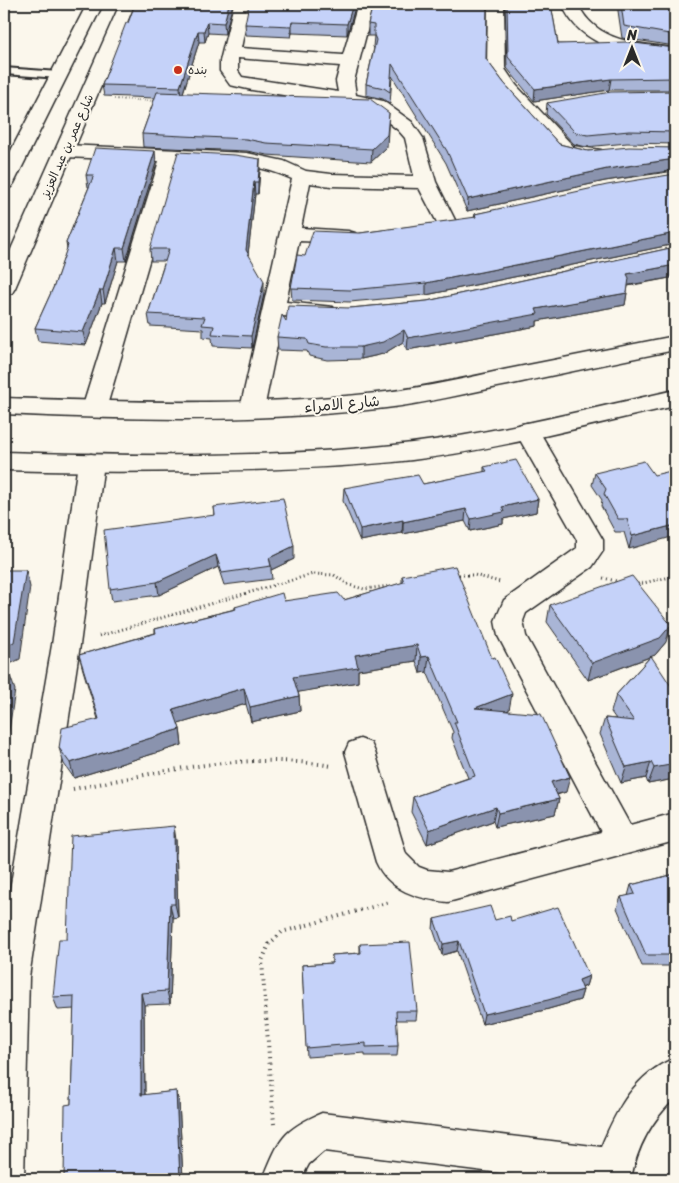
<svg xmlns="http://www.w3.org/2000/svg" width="679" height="1183" viewBox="0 0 679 1183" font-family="Sriracha,'Playpen Sans Arabic',sans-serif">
<rect width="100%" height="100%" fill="#fbf7ec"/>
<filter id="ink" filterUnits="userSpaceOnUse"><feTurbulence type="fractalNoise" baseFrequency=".02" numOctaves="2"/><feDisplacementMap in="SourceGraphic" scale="10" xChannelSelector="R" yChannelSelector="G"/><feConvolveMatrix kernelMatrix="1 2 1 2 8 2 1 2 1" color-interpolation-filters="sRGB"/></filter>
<g filter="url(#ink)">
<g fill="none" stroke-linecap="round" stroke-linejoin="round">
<g stroke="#2b2b2b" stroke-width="4">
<path id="lane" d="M 4,68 L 59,72 L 63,75 L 59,78 L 4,74 Z"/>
</g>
<g stroke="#2b2b2b" stroke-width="3">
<path id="street" d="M 234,4 L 250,4 L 241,48 L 343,55 L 358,4 L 374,4 L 354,81 L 356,95 L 383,101 L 412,122 L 423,138 L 436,182 L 457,224 L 454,228 L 447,230 L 440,228 L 419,188 L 331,186 L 310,183 L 301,228 L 348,231 L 355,233 L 358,237 L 355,241 L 348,243 L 299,241 L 286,302 L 333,307 L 336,312 L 333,317 L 325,319 L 283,316 L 264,409 L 261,415 L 252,417 L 243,415 L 240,409 L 292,179 C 255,162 217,163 178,162 L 106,409 L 103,415 L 94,417 L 85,415 L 82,409 L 159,161 L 65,157 L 58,155 L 55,151 L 58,147 L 65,145 L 247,153 L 284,161 L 306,171 L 331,174 L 414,176 L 405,138 L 398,130 L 371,109 L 252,90 L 230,85 L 220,71 L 220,61 ZM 238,58 L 340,66 L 336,81 L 338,92 L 242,77 L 238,71 Z
M 488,4 L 504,4 L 505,69 L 516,85 L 573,146 L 601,150 L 604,154 L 601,158 L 576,160 L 559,154 L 504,93 L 487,69 Z
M 562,4 L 578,4 C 595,42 638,44 675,48 L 675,58 C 632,55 580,49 562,4 Z
M 527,423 L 536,425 L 539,431 L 603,540 L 603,551 L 592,567 L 526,613 L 523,621 L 526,636 L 630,825 L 675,813 L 675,841 L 448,902 C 418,899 389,891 376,862 L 345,752 L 349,743 L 360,739 L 371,743 L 375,752 L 406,854 L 419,867 L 427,870 L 448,872 L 601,832 L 498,636 L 495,621 L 504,600 L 577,548 L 577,540 L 515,431 L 518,425 Z
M 91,454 L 100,457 L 104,463 L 80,645 L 29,977 L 24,1179 L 4,1179 L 4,924 L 52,645 L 78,463 L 82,457 Z
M 675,1058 L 675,1098 C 651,1121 637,1147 631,1179 L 549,1179 L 324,1151 L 309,1164 L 301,1179 L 263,1179 C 279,1140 282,1130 322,1113 L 601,1147 C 617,1109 635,1074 675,1058 Z"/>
</g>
<g stroke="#2b2b2b" stroke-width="3">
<path id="secondary" d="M 87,4 L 103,4 L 14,183 L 11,187 L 4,189 L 4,164 Z
M 120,4 L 136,4 L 15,288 L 12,293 L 4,294 L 4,265 Z
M 675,336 L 675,350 C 619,361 564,373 508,385 C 467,393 427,403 386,408 C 259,423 131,420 4,414 L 4,398 C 131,402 259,407 386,392 C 427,387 467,378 508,369 C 564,358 619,347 675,336 Z
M 675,390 L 675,406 C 588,425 501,449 412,460 C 340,468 269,470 197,471 C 132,472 68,472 4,470 L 4,452 C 139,456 277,459 412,443 C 501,432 588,409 675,390 Z"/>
</g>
<path stroke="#2b2b2b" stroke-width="2" stroke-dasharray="0.5 2.5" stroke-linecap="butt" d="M 114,99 L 157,101"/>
<path stroke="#2b2b2b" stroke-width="3" stroke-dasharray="1 3" stroke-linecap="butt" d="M 455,575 L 474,575 L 500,582
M 603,578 L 621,582
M 634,585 L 675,576
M 99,636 L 313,574 L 334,575 L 349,585 L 364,589 L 390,586"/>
<path stroke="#2b2b2b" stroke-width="4" stroke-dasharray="1 4.5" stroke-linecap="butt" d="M 73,789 C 163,772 240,751 332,766
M 274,1124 L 262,961 L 269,944 L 282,932 L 390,902"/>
<use href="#lane" fill="#fbf7ec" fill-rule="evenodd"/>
<use href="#street" fill="#fbf7ec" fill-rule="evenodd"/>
<use href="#secondary" fill="#fbf7ec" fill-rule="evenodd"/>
</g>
<path fill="#a9b5d6" stroke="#2b2b2b" d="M 135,4 L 233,4 L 225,34 L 208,33 L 205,42 L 199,42 L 183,93 L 387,147 L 371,162 L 267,155 L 247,151 L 143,147 L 142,134 L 155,98 L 104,96 L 102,85 Z
M 356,4 L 347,35 L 292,33 L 291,37 L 246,35 L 245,24 Z
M 373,4 L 486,59 L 504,83 L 559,144 L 588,151 L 675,148 L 675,171 L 605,181 L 467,211 L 446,163 L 392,76 L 390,104 L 383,99 L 366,95 L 366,84 L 374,48 L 373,47 L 374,36 L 368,36 L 368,24 Z
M 505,4 L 551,4 L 558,44 L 675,48 L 675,90 L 609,90 L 534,101 L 507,68 Z
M 617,4 L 675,4 L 675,46 L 622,38 Z
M 675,91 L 675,144 L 627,143 L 586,147 L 574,144 L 546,114 L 547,103 Z
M 156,163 L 126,261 L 118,261 L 105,303 L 102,303 L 86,345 L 38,341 L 35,328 L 54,286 L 67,249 L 66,243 L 89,187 L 88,187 L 86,175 Z
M 260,170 L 258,194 L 255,194 L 248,254 L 264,294 L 252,348 L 213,346 L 212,338 L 203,337 L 203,329 L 150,326 L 148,314 L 165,261 L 151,261 L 150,249 Z
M 675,174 L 675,245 L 675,244 L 426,295 L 350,302 L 292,300 L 291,288 L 305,256 L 360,233 L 474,218 L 475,214 Z
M 675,247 L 675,277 L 628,286 L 625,305 L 537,321 L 537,326 L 407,350 L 403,342 L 383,354 L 361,359 L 327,360 L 309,356 L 307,351 L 278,350 L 277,337 L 286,321 L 350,308 L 427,301 Z
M 484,467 L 538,499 L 536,512 L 503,519 L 503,524 L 470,531 L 465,521 L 403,534 L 402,533 L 360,541 L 343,501 L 344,488 L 423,484 L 484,472 Z
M 595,473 L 654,475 L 629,549 L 624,532 L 615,532 L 601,506 L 602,500 L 592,485 Z
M 214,507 L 294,559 L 271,570 L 272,579 L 224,585 L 218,567 L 159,595 L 112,601 L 110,589 L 215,515 Z
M 402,576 L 509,710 L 507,710 L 566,792 L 557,795 L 559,799 L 555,814 L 495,827 L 493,821 L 427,844 L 411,812 L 413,797 L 468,778 L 452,738 L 453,732 L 427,672 L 420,673 L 416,661 L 358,670 L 358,682 L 298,692 L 299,696 L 300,711 L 251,722 L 246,704 L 178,724 L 180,729 L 182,745 L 74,778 L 64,764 L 59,748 L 98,719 L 83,670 L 79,655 L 155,633 L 155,629 L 235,609 L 235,607 L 284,601 L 344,600 L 402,583 Z
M 550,605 L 666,642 L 655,655 L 651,656 L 674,779 L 648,784 L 646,778 L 621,783 L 600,734 L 605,718 L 616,719 L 611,712 L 616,695 L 650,657 L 588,680 L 547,622 Z
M 176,840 L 178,917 L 173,918 L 170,1004 L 144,1005 L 145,1095 L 176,1091 L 179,1102 L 183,1179 L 64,1179 L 71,1104 L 74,1009 L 58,1010 L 53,997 Z
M 675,874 L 675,964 L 671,966 L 642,966 L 617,908 L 621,897 L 628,896 L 631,885 Z
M 434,919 L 511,921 L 589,976 L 586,986 L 582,988 L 583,990 L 580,1000 L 545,1010 L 482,1024 L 457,951 L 442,955 L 433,929 Z
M 360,944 L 417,1011 L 416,1020 L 396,1020 L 398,1046 L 397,1056 L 365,1056 L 365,1053 L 307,1057 L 302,965 L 332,963 L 332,955 L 360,953 Z"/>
<path fill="#8a93ae" stroke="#2b2b2b" d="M 229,4 L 233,4 L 225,34 L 224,23 Z
M 353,4 L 356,4 L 347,35 L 347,24 Z
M 207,22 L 208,33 L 205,42 L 204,31 Z
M 292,22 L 292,33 L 291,37 L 291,26 Z
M 198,31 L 199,42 L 181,99 L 180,87 Z
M 611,79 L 609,90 L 534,101 L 535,89 Z
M 389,113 L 387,147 L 371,162 L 372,149 Z
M 155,151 L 156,163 L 126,261 L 124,248 Z
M 260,159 L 260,170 L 258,194 L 258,182 Z
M 675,159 L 675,170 L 605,181 L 467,211 L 468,199 L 607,169 Z
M 254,182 L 255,194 L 247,262 L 246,250 Z
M 675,233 L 675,244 L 426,295 L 426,283 Z
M 116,248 L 118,261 L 105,303 L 103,290 Z
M 675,265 L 675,277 L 624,286 L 627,274 Z
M 264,281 L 264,294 L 252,348 L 251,336 Z
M 100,290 L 102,303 L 86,345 L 83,332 Z
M 627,293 L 625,305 L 537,321 L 537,326 L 407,350 L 408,338 L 536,309 Z
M 404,330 L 403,342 L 383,354 L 361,359 L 361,347 Z
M 538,499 L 536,512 L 503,519 L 503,524 L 470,531 L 471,519 L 502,507 Z
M 466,509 L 465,521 L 403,534 L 403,522 Z
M 403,520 L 402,533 L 360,541 L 360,529 Z
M 675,525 L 675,536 L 629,549 L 632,536 Z
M 294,546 L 294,559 L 271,570 L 271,566 L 269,558 Z
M 216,555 L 218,567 L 159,595 L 157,582 Z
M 26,570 L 30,587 L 20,659 L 6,666 L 4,659 L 4,647 Z
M 671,625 L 666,642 L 655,655 L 588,680 L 592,663 Z
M 417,645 L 416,661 L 358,670 L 358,682 L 294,693 L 293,677 L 355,655 Z
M 429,656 L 427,672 L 420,673 L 421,657 Z
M 9,673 L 15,690 L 4,764 L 4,710 Z
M 244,688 L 246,704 L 175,725 L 173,709 Z
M 512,694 L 509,710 L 473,723 L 475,708 Z
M 299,696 L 300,711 L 251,722 L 250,707 Z
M 180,729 L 182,745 L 74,778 L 70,763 Z
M 673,750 L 675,750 L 675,775 L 674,779 L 648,784 L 654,768 Z
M 651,762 L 646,778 L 621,783 L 626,767 Z
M 570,777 L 566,792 L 547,797 L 551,782 Z
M 559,799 L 555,814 L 495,827 L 498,813 Z
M 496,807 L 493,821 L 427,844 L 429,830 Z
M 174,826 L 176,840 L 178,917 L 175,904 Z
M 170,904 L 173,918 L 170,1004 L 167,991 Z
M 459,941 L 457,951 L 442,955 L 443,944 Z
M 675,956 L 675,964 L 671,966 Z
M 589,976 L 586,986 L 576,990 L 579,980 Z
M 583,990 L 580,1000 L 545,1010 L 482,1024 L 484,1014 Z
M 141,993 L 144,1005 L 145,1106 L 141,1095 Z
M 176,1091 L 179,1102 L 183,1179 L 180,1179 Z"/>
<path fill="#c5d2f9" stroke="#2b2b2b" d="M 135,4 L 229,4 L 224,23 L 207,22 L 204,31 L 198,31 L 180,87 L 102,85 L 126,23 L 128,23 Z
M 249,4 L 353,4 L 347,24 L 292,22 L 291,26 L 245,24 Z
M 373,4 L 487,4 L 486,59 L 504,83 L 559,144 L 588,151 L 629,147 L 675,148 L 675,159 L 607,169 L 468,199 L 447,151 L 392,64 L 390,92 L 384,88 L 366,84 L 376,40 L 374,35 L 374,25 L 368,24 Z
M 507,4 L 551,4 L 558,44 L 626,42 L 675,48 L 675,78 L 611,79 L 535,89 L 508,57 Z
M 621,4 L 675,4 L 675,35 L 624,26 Z
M 675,91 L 675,132 L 629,131 L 588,135 L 576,133 L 547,103 L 611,92 Z
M 157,92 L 370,99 L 389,113 L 387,135 L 372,149 L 266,143 L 246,139 L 142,134 Z
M 95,148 L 155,151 L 124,248 L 116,248 L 103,290 L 100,290 L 83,332 L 35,328 L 54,286 L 68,245 L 66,243 L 94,175 L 86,175 Z
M 178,152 L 235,155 L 260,159 L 258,182 L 254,182 L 246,250 L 264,281 L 251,336 L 212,334 L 214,326 L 202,325 L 205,317 L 148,314 L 169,249 L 150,249 Z
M 675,174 L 675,233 L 426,283 L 350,290 L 291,288 L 297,255 L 305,256 L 313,231 L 360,233 L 476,217 L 475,214 L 607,185 Z
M 675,247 L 675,265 L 627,274 L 629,278 L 627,293 L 536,309 L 538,314 L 408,338 L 404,330 L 383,342 L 361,347 L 326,347 L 309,344 L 307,339 L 277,337 L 282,315 L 286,321 L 288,306 L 350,308 L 427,301 Z
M 516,460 L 538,499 L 502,507 L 504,512 L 471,519 L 466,509 L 403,522 L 403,520 L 360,529 L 344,488 L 418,475 L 423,484 L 487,471 L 484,467 Z
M 644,461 L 654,475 L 675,470 L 675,525 L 632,536 L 627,519 L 618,519 L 604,494 L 606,489 L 595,473 Z
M 283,498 L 294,546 L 269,558 L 271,566 L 222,573 L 216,555 L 157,582 L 110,589 L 104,530 L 215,515 L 214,507 Z
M 455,566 L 492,658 L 495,657 L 512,694 L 475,708 L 541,714 L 570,777 L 551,782 L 559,799 L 498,813 L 496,807 L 429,830 L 413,797 L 475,776 L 454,722 L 457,722 L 429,656 L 421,657 L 417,645 L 355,655 L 358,667 L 293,677 L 299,696 L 250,707 L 244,688 L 173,709 L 180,729 L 70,763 L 59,748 L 62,728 L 99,719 L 79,655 L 156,633 L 155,629 L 236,609 L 235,607 L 282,593 L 284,601 L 338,593 L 344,600 L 404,582 L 402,576 Z
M 4,570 L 26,570 L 14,642 L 4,647 Z
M 632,576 L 671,625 L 660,638 L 592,663 L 550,605 Z
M 651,656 L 675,692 L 675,750 L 673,750 L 675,754 L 675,764 L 654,768 L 651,762 L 626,767 L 605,718 L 634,721 L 616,695 Z
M 4,658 L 9,673 L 4,710 Z
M 174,826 L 175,904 L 170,904 L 167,991 L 141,993 L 141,1095 L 176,1091 L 180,1179 L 64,1179 L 65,1105 L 71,1104 L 74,996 L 53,997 L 59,939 L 67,939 L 71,836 Z
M 675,874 L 675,955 L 646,955 L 621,897 L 635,894 L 631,885 Z
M 490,906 L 495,920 L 510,916 L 511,921 L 558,907 L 589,976 L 579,980 L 583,990 L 548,1000 L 484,1014 L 459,941 L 443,944 L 434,919 Z
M 410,942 L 417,1011 L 396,1011 L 398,1046 L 366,1047 L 366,1043 L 306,1048 L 302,965 L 332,963 L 332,955 L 361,953 L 360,944 Z"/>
</g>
<circle fill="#c8321e" stroke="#fbf7ec" stroke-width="2" cx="178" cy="70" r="5"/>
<g text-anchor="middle" stroke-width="4" stroke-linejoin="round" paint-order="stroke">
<g font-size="12" fill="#2b2b2b" stroke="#fbf7ec" text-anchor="start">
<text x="188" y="74">بنده</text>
</g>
<g font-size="12" fill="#2b2b2b" stroke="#fbf7ec">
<text transform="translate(67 146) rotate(-66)" y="4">شارع عمر بن عبد العزيز</text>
</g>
<g font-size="15" fill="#2b2b2b" stroke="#fbf7ec">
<text transform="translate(342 404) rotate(-5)" y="5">شارع الامراء</text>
</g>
</g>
<rect width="679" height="1183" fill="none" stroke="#fbf7ec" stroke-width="20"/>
<rect x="10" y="10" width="659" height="1163" fill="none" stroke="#2b2b2b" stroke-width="2" filter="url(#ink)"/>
<g transform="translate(632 48)" stroke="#fbf7ec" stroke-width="4" paint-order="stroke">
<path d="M0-4L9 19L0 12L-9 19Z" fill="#2b2b2b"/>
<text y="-8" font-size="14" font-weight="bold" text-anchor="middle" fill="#2b2b2b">N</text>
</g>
</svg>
